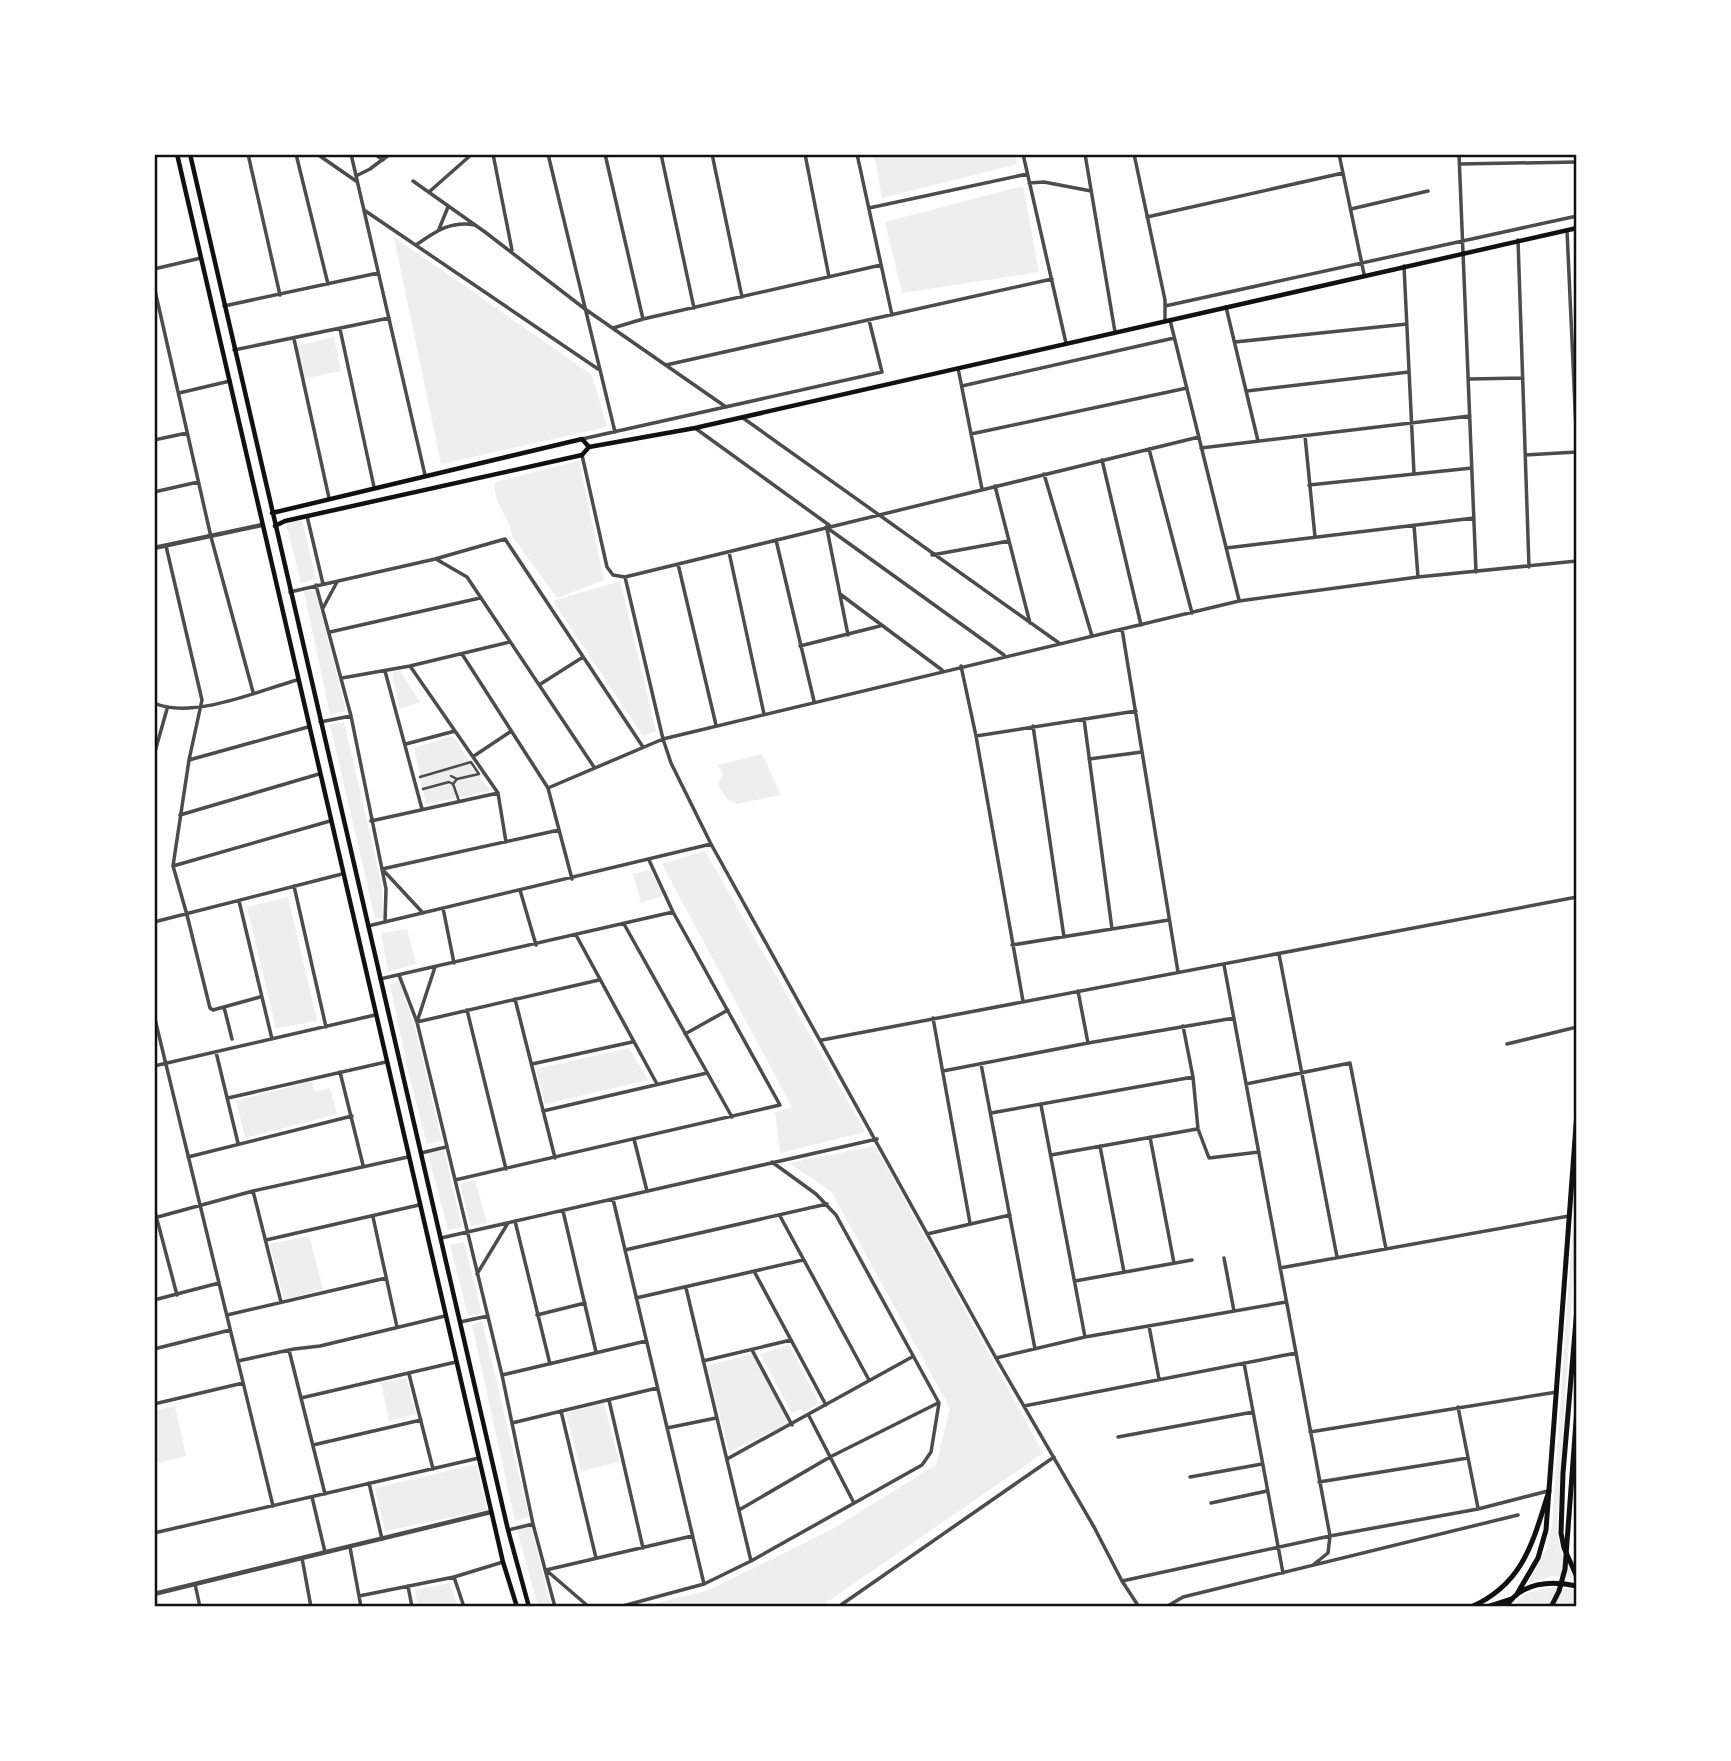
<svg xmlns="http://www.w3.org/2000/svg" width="1731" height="1761" viewBox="0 0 1731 1761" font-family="Commissioner,sans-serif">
<rect width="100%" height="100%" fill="#fff"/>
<path fill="#eee" d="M 874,154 L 1015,154 L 1017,164 L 882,198 Z
M 1023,186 L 1039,272 L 902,293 L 885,222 Z
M 394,237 L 592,375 L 607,427 L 441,464 Z
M 334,337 L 341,371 L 303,379 L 297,346 Z
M 579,461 L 604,580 L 557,598 L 512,536 C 510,516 492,503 495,482 Z
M 302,520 L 316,579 L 301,583 L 286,523 Z
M 620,581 L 656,731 L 643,736 L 553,601 Z
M 315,589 L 346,711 L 330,714 L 304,592 Z
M 400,671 L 420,702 L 400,709 L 392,673 Z
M 344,722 L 382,886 L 383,918 L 375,918 L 330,725 Z
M 453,736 L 490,791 L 426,804 L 414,748 Z
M 762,754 L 781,795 L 736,804 L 727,799 L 718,785 L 723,774 L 718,765 Z
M 705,851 L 865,1132 L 780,1153 L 775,1112 L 792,1107 L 662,864 Z
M 650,870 L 664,895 L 641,903 L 633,874 Z
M 288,897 L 317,1021 L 276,1028 L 247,907 Z
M 407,929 L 416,964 L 388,972 L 381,933 Z
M 399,981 L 414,1024 L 442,1141 L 427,1144 L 409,1075 L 390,984 Z
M 629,1048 L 648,1080 L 545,1104 L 536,1069 Z
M 312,1081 L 315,1092 L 330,1088 L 337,1114 L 245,1138 L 236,1101 Z
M 875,1146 L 1043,1453 L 820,1607 L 641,1607 L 709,1590 L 829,1531 L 936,1465 L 950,1408 L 831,1191 L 789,1163 Z
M 444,1150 L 462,1227 L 448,1230 L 428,1153 Z
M 475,1180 L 487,1223 L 471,1226 L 460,1184 Z
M 1572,1233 L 1576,1233 L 1557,1529 L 1561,1554 L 1575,1578 L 1552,1576 L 1528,1583 L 1548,1547 L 1552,1525 Z
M 309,1236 L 323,1289 L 284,1300 L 270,1244 Z
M 464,1242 L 482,1314 L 468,1316 L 450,1245 Z
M 482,1321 L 529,1517 L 515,1521 L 472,1325 Z
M 789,1345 L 819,1403 L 803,1413 L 801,1409 L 792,1413 L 760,1354 Z
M 756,1353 L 792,1422 L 729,1452 L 707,1366 Z
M 406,1378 L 416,1414 L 389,1421 L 381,1383 Z
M 604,1403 L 619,1462 L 581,1471 L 566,1413 Z
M 175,1406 L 186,1456 L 154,1464 L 154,1411 Z
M 477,1464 L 487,1510 L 385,1531 L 375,1488 Z
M 531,1526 L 551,1607 L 538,1607 L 517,1529 Z
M 450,1583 L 458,1607 L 418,1607 L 415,1590 Z
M 1553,1587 L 1577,1590 L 1577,1607 L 1511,1607 L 1527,1593 Z"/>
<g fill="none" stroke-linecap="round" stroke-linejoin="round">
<path stroke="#4c4c4c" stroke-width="2.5" d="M 451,776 L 457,779 L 453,784 L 459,801
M 420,777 L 471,762 L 479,774 L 457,779
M 423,789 L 449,782 L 453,784"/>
<path stroke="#4c4c4c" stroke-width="3.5" d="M 248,154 L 280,295
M 296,154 L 328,284
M 317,154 L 356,181
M 351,154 L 425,475
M 375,154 L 383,160
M 493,154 L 512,250
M 548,154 L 615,432
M 605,154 L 643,319
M 661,154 L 694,308
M 712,154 L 742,297
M 805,154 L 829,277
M 857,154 L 892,315
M 1023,154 L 1066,343
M 1085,154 L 1115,332
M 1134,154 L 1165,300 L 1165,321
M 1339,154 L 1364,274
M 1459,154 L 1476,572
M 1460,164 L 1577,162
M 356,176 L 370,169 L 390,154
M 413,181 L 485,232 L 585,309 L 726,407
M 1029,183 L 1044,182 L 1091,191
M 429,192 L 472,154
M 869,208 L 1027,174
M 1351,209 L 1428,191
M 364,210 L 598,369
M 1147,217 L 1343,173
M 439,229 L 448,207
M 1518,240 L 1529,567
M 416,245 C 435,232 451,220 475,225
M 1404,266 L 1414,474
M 154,269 L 201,258
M 154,286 L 211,537 L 253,692
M 224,306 L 378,273
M 1165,306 L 1577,216
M 1226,307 L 1258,441
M 1170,320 L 1239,600
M 613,328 L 643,319 L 881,265
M 340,329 L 374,487
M 294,339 L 329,498
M 1235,342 L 1407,324
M 234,350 L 389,318
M 666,365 L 1052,279
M 958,368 L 982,489
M 1469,379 L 1523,378
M 962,386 L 1174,338
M 1247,391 L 1409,372
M 179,393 L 230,381
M 743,418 L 1059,643
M 695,428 L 829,525
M 971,434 L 1187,388
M 1305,436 L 1315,537
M 582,439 L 882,372 L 869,320
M 154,440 L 187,433
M 1201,448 L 1470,416
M 1149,449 L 1192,613
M 582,455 L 607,567 L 613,575 L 625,577 L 1199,437
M 1525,455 L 1577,452 L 1567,230
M 1102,460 L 1141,625
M 1044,474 L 1092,636
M 1309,485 L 1472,468
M 995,486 L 1030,623
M 154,492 L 198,482
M 307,516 L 323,584
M 1414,525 L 1418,577
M 826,527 L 1004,655
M 827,529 L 848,635
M 776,540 L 814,701
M 166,546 L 202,700 L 189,760 L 173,866 L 187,915 L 210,1008 L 213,1010 L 260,997
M 1226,548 L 1474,518
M 729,552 L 764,714
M 932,555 L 1009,541
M 436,559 L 467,577 L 594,767
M 678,564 L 716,725
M 625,577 L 663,739 L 671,763 L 711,844 L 996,1358 L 1094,1527 L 1122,1581 L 1139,1607
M 316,585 L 351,716 L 382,869 L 386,889 L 385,922
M 290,592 L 435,559 L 505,539 L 643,747
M 840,594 L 942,670
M 323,608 L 337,582
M 1122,629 L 1178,972
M 330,632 L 480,598
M 800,646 L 880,626
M 462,654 L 548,788 L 572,879
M 410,666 L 498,793 L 506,842
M 961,666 L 976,736 L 1023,1001
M 385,671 L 422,809
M 342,678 L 410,666 L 510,642
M 539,685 L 583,657
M 154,703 C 192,720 258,691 297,680
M 1084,719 L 1112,929 L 1169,920
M 320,722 L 351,716
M 1033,726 L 1064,937
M 976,736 L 1136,711
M 406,744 L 455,731
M 154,755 L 167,709
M 474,756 L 510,732
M 1089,759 L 1142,752
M 189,760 L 308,727
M 548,788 L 663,739 L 1239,601 L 1418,577 L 1577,561
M 180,815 L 319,774
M 371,821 L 498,793
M 173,866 L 330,821
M 382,869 L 559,830
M 384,871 L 423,913
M 294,886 L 326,1027
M 520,890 L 536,945
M 239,901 L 272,1039
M 443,908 L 454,963
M 154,922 L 342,874
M 624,924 L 732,1117
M 368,926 L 711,844
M 576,935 L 657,1084
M 1012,945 L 1112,929
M 1279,954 L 1337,1257
M 1224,965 L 1330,1536 L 1328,1553 L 1313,1565
M 435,967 L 417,1022 L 599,980
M 399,975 L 417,1022 L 502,1375 L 533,1524 L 555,1607
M 380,979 L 673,912
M 1078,991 L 1088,1043
M 515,999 L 555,1158
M 224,1007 L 232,1039
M 467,1010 L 506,1169
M 154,1015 L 273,1506
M 933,1018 L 970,1223
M 1183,1026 L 1193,1077 L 1198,1129 L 1209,1158 L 1259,1152
M 685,1034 L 728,1010
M 822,1040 L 1577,897
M 1507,1044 L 1577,1027
M 216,1052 L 238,1143
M 532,1064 L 632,1042
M 981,1064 L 1035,1349
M 154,1066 L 375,1015
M 943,1071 L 1088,1043 L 1234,1018
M 340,1072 L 363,1165
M 1246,1084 L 1350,1063 L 1386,1249
M 228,1098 L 386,1062
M 1041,1105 L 1085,1337
M 543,1111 L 707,1073
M 991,1113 L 1193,1077
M 1150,1137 L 1174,1263
M 634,1139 L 647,1191
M 1100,1146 L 1124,1272
M 421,1153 L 446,1147
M 1051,1155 L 1197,1129
M 188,1157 L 352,1116
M 455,1180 L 780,1105 L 673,912 L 649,860
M 253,1191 L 281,1302
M 613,1199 L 704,1584
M 154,1208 L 177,1295
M 563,1211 L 596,1352
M 780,1216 L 869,1380
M 373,1217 L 397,1327
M 154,1218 L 253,1191 L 408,1157
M 515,1221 L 550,1364
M 927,1234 L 1010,1215
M 441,1238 L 877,1139
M 266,1240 L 419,1205
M 625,1250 L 827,1204
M 1224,1258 L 1234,1311
M 1280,1268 L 1569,1216
M 755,1273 L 826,1405
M 477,1274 L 508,1223
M 1075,1281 L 1192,1260
M 686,1288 L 751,1561
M 636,1298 L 803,1260
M 154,1300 L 219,1283
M 227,1315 L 386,1278
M 537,1315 L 585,1303
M 460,1322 L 488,1316
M 1149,1326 L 1159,1379
M 154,1349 L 230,1330
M 289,1350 L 325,1494
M 752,1350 L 792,1425
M 996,1358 L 1085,1337 L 1286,1302
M 238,1361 L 294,1349 L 320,1346 L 445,1316
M 703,1361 L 791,1340
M 1244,1363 L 1283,1573
M 409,1374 L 433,1469
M 502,1375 L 646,1341
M 301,1398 L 456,1362
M 609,1400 L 643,1548
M 154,1404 L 243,1383
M 1024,1406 L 1296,1353
M 1458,1407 L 1478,1508
M 561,1411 L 596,1558
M 809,1416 L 854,1503
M 512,1423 L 657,1388
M 667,1428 L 716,1418
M 1310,1432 L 1557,1392
M 1118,1437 L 1253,1412
M 313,1445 L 421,1420
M 727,1459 L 912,1357
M 1190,1477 L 1262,1464
M 1319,1482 L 1468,1458
M 369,1483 L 382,1539
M 312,1497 L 325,1552
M 1211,1503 L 1267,1491
M 739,1510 L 830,1457 L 938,1403
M 508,1530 L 533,1524
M 154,1533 L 479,1458
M 350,1547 L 361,1607
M 302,1558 L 311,1607
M 1575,1570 L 1577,1537
M 454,1577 L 464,1607
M 1122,1581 L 1330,1536 L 1478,1509 L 1548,1491
M 195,1584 L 200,1607
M 408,1586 L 412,1607
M 359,1596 L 454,1577 L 503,1562
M 589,1607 L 546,1570 L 692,1536
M 619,1607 L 704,1584 L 751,1561 L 922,1465 L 931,1452 L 939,1403 L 836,1215 L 816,1194 L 772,1162
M 838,1607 L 1054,1457
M 1166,1607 L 1183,1597 L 1518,1515"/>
<path stroke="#4c4c4c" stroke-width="4.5" d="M 154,548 L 262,525
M 154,1594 L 491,1512"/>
<path stroke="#111" stroke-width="4.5" d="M 177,154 L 503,1562 L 517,1607
M 190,154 L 508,1530 L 529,1607
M 272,513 L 582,439 L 589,447
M 275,526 L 285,521 L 582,455 L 589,447 L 695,428 L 1577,228"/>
<path stroke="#111" stroke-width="5" d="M 1577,1308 L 1563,1473 L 1561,1533 L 1564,1548 L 1577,1577
M 1517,1594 L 1538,1558 L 1546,1530 L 1577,1112
M 1506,1607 C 1521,1582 1551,1580 1577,1586"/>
<path stroke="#111" stroke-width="5" d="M 1471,1607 C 1524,1584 1533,1541 1549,1491
M 1487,1607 L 1512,1599
M 1551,1607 L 1559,1591 L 1565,1569 L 1577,1408
M 1576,1607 L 1577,1606"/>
</g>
<rect width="1731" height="1761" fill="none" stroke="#ffffff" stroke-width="312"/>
<rect x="156" y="156" width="1419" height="1449" fill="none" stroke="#111" stroke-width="2.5"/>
</svg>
